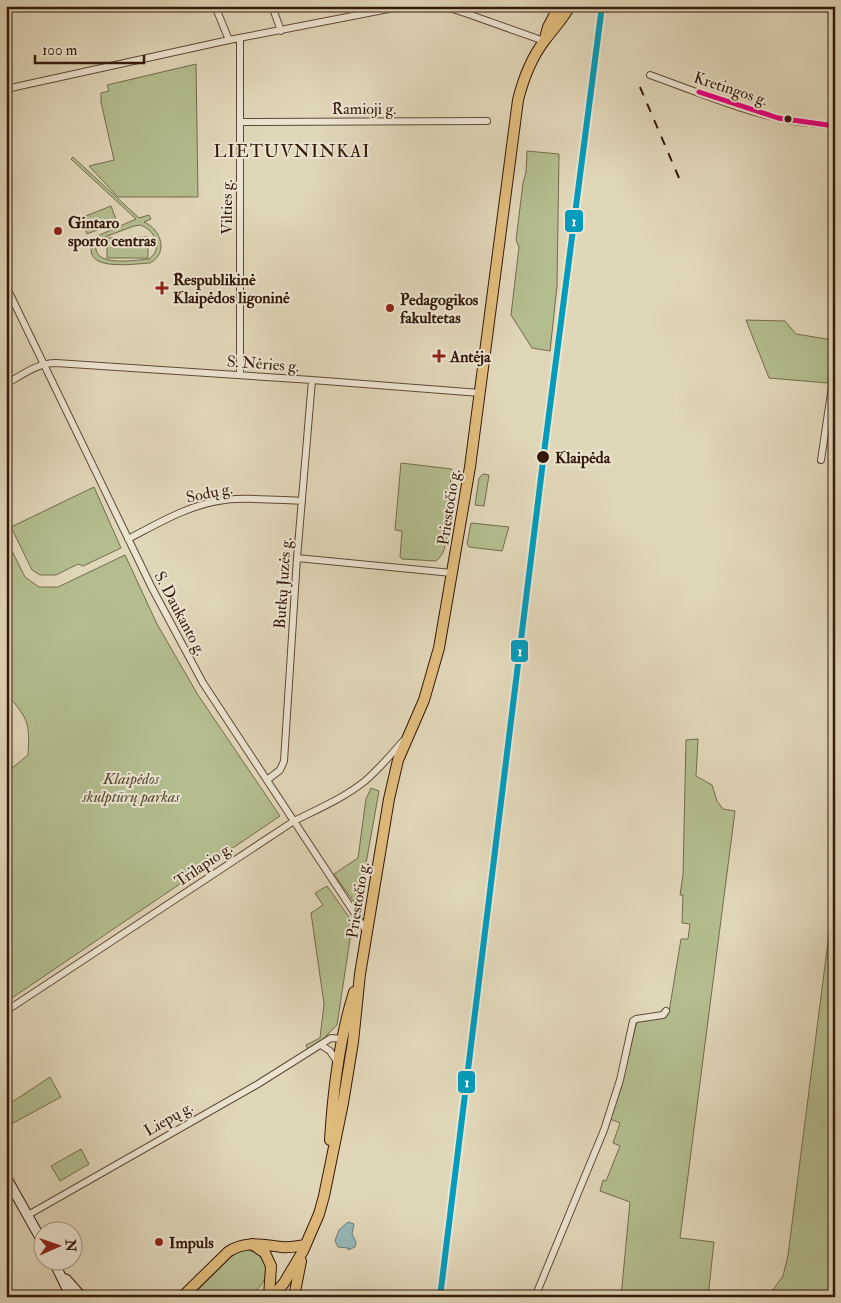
<svg xmlns="http://www.w3.org/2000/svg" width="841" height="1303" viewBox="0 0 841 1303" font-family="'IM FELL Double Pica',serif">
<rect width="100%" height="100%" fill="#e0d6b8"/>
<filter id="stains"><feTurbulence type="fractalNoise" baseFrequency=".004" numOctaves="4"/><feColorMatrix values="0 0 0 0 .2 0 0 0 0 .09 0 0 0 0 .02 0 0 0 .5 -.17"/></filter>
<radialGradient id="worn" r=".72"><stop offset=".6" stop-color="#630" stop-opacity="0"/><stop offset="1" stop-color="#630" stop-opacity=".3"/></radialGradient>
<path fill="#b3bd8e" stroke="#746b4c" fill-rule="evenodd" d="M 196,64 L 198,197 L 118,197 L 89,166 L 114,160 L 101,102 L 101,93 L 109,91 L 107,85 Z
M 527,151 L 559,154 L 557,286 L 550,351 L 532,348 L 511,315 L 519,247 L 516,240 L 523,183 L 526,172 Z
M 73,157 L 139,218 L 149,215 L 151,219 L 144,222 C 161,229 169,253 150,263 C 131,264 76,273 95,237 L 136,219 L 71,159 ZM 140,225 C 155,230 164,248 149,259 C 134,260 92,268 96,244 L 102,238 L 134,226 Z
M 111,206 L 117,222 L 87,234 L 81,218 Z
M 148,237 L 148,258 L 107,258 L 107,238 Z
M 746,320 L 785,321 L 796,334 L 833,340 L 828,383 L 769,378 Z
M 401,463 L 452,469 C 451,479 450,488 449,497 C 447,515 452,549 436,561 L 402,559 L 400,557 L 402,531 L 395,530 Z
M 483,474 L 489,475 L 484,506 L 475,505 L 479,478 Z
M 94,487 L 121,548 L 83,566 L 78,564 L 56,575 L 40,575 L 32,570 L 11,527 Z
M 471,523 L 509,527 L 502,551 L 469,547 L 467,544 Z
M 6,539 L 25,577 L 39,587 L 58,587 L 125,555 L 157,624 L 198,695 L 280,816 L 6,1002 L 6,773 L 28,755 C 30,721 28,719 6,693 Z
M 698,739 L 696,776 L 712,785 L 717,801 L 723,809 L 735,811 L 680,1238 L 714,1242 L 708,1297 L 621,1297 L 630,1202 L 600,1191 L 603,1180 L 606,1181 L 620,1146 L 613,1143 L 620,1123 L 610,1119 L 620,1091 L 636,1025 L 638,1021 L 666,1016 L 669,1012 L 681,939 L 688,939 L 690,924 L 682,923 L 683,895 L 680,895 L 683,875 L 686,740 Z
M 371,788 L 379,791 L 358,908 L 334,874 L 358,858 L 366,799 Z
M 327,886 L 351,920 L 352,926 L 337,1025 L 319,1043 L 308,1050 L 306,1045 L 320,1038 L 324,1004 L 311,913 L 323,905 L 315,893 Z
M 835,887 L 835,1297 L 768,1297 L 783,1276 L 788,1255 Z
M 50,1077 L 61,1097 L 6,1127 L 6,1106 Z
M 81,1149 L 89,1164 L 60,1181 L 51,1166 Z
M 243,1250 C 254,1250 261,1255 267,1264 L 265,1265 C 269,1280 260,1287 249,1297 L 191,1297 L 233,1255 Z"/>
<path fill="#96b7b7" stroke="#6f7872" d="M 348,1222 L 354,1224 L 352,1234 L 356,1242 L 355,1247 L 348,1250 L 348,1248 L 338,1247 L 335,1241 L 339,1230 Z"/>
<g fill="none" stroke-linecap="round" stroke-linejoin="round">
<g stroke="#604836" stroke-width="8">
<path id="minor" d="M 215,6 L 229,40
M 272,6 L 281,31
M 443,6 L 468,14 L 544,41
M 650,75 C 695,91 746,113 793,121 C 807,123 821,124 835,126
M 6,89 L 229,40 L 404,6
M 240,122 L 487,121
M 6,286 L 152,588 L 203,683 L 367,932
M 240,375 L 240,39
M 6,384 C 22,375 37,363 56,363 L 312,380 L 480,393
M 821,460 L 835,366
M 128,539 C 159,523 190,504 225,500 C 250,497 277,500 302,501
M 297,558 L 452,573
M 267,780 L 280,770 L 284,761 L 297,558 L 312,380
M 6,1011 L 294,821 C 318,809 344,798 365,781 C 379,769 391,755 403,741
M 321,1045 L 330,1051 L 338,1063
M 28,1215 L 258,1084 L 331,1038 L 342,1039
M 535,1297 L 604,1130 L 620,1080 L 633,1021 L 636,1019 L 663,1015 L 666,1011"/>
</g>
<g stroke="#35190a" stroke-width="11">
<path id="secondary" d="M 6,1177 L 42,1241
M 53,1260 L 71,1297
M 66,1279 L 82,1297"/>
</g>
<g stroke="#35190a" stroke-width="12">
<path id="primary" d="M 545,38 L 548,27 L 559,6
M 330,1140 C 333,1090 339,1040 354,992
M 252,1244 L 265,1253 L 271,1266 L 269,1297
M 182,1297 L 228,1252 C 245,1240 263,1245 282,1247 C 290,1248 297,1246 305,1245
M 272,1297 L 284,1283 L 303,1251 L 319,1214 L 324,1196 L 343,1103 L 353,1042 L 360,974 L 389,799 L 398,760 L 424,700 L 439,648 L 470,467 L 518,100 C 523,80 531,58 545,40 C 554,28 562,20 570,6
M 294,1297 L 301,1261"/>
</g>
<use href="#minor" stroke="#ebe4d1" stroke-width="6"/>
<use href="#secondary" stroke="#ebe4d1" stroke-width="9"/>
<use href="#primary" stroke="#e0bb7c" stroke-width="10"/>
<path stroke="#35190a" stroke-width="2" stroke-dasharray="9 9" stroke-linecap="butt" d="M 640,87 L 682,185"/>
<g stroke="#ebe4d1" stroke-width="9">
<path id="bus-1" d="M 699,92 L 778,118 L 835,126"/>
</g>
<use href="#bus-1" stroke="#e5007d" stroke-width="5"/>
<g stroke="#ebe4d1" stroke-width="10">
<path id="rail-1" d="M 440,1297 L 545,445 L 602,6"/>
</g>
<use href="#rail-1" stroke="#059bba" stroke-width="6"/>
</g>
<g fill="#35190a" stroke="#ebe4d1" stroke-width="2">
<circle cx="788" cy="119" r="4.5"/>
<circle cx="543" cy="457" r="7"/>
</g>
<g fill="#8f2418" stroke="#ebe4d1" stroke-width="2">
<circle cx="58" cy="231" r="5"/>
<path d="M159.5 280.5h5v5h5v5h-5v5h-5v-5h-5v-5h5z"/>
<circle cx="390" cy="308" r="5"/>
<path d="M436.5 348.5h5v5h5v5h-5v5h-5v-5h-5v-5h5z"/>
<circle cx="159" cy="1242" r="5"/>
</g>
<g text-anchor="middle" stroke-width="4" stroke-linejoin="round" paint-order="stroke">
<g font-size="16" fill="#35190a" stroke="#ebe4d1">
<text transform="translate(731 88) rotate(18)" y="6">Kretingos g.</text>
<text x="364" y="114">Ramioji g.</text>
<text transform="translate(226 207) rotate(-90)" y="6">Vilties g.</text>
<text transform="translate(263 363) rotate(4)" y="6">S. Nėries g.</text>
<text transform="translate(209 492) rotate(-12)" y="6">Sodų g.</text>
<text transform="translate(448 507) rotate(-81)" y="6">Priestočio g.</text>
<text transform="translate(282 583) rotate(-86)" y="6">Butkų Juzės g.</text>
<text transform="translate(181 613) rotate(62)" y="6">S. Daukanto g.</text>
<text transform="translate(203 864) rotate(-34)" y="6">Trilapio g.</text>
<text transform="translate(357 900) rotate(-81)" y="6">Priestočio g.</text>
<text transform="translate(168 1118) rotate(-30)" y="6">Liepų g.</text>
</g>
<g font-size="16" font-weight="bold" fill="#35190a" stroke="#ebe4d1" text-anchor="start">
<text x="68" y="228">Gintaro<tspan x="68" dy="18">sporto centras</tspan></text>
<text x="173" y="285">Respublikinė<tspan x="173" dy="18">Klaipėdos ligoninė</tspan></text>
<text x="400" y="305">Pedagogikos<tspan x="400" dy="18">fakultetas</tspan></text>
<text x="450" y="362">Antėja</text>
<text x="169" y="1248">Impuls</text>
</g>
<g font-size="16" font-weight="bold" fill="#35190a" stroke="#ebe4d1" text-anchor="start">
<text x="555" y="463">Klaipėda</text>
</g>
<g font-size="16" font-style="italic" fill="#5b4a32" stroke="#ebe4d1">
<text x="131" y="784">Klaipėdos<tspan x="131" dy="18">skulptūrų parkas</tspan></text>
</g>
<g font-size="18" letter-spacing="1" fill="#35190a" stroke="#ebe4d1">
<text x="292" y="157">LIETUVNINKAI</text>
</g>
</g>
<g stroke="#ebe4d1" stroke-width="2">
<rect x="564" y="209" width="20" height="24" rx="5" fill="#059bba"/>
<rect x="510" y="639" width="19" height="24" rx="5" fill="#059bba"/>
<rect x="457" y="1070" width="19" height="24" rx="5" fill="#059bba"/>
</g>
<g font-size="14" text-anchor="middle" font-weight="bold" fill="#fff">
<text x="574" y="226">1</text>
<text x="520" y="656">1</text>
<text x="467" y="1087">1</text>
</g>
<rect width="841" height="1303" fill="none" stroke="#e0d6b8" stroke-width="25"/>
<rect x="8" y="8" width="826" height="1288" fill="none" stroke="#35190a" stroke-width="2.5"/>
<rect x="12" y="12" width="816" height="1278" fill="none" stroke="#35190a"/>
<g transform="translate(58 1246) rotate(88)"><circle r="24" fill="#ebe4d1" stroke="#a29381"/>
<path d="M0-4L9 19L0 12L-9 19Z" fill="#8f2418"/>
<text y="-8" font-size="14" font-weight="bold" text-anchor="middle" fill="#35190a">N</text>
</g>
<path d="M35 55v8h109v-8" fill="none" stroke="#35190a" stroke-width="2.5"/>
<text x="42" y="55" font-size="15" fill="#35190a" stroke="#ebe4d1" stroke-width="4" paint-order="stroke">100 m</text>
<rect width="100%" height="100%" filter="url(#stains)"/>
<rect width="100%" height="100%" fill="url(#worn)"/>
</svg>
